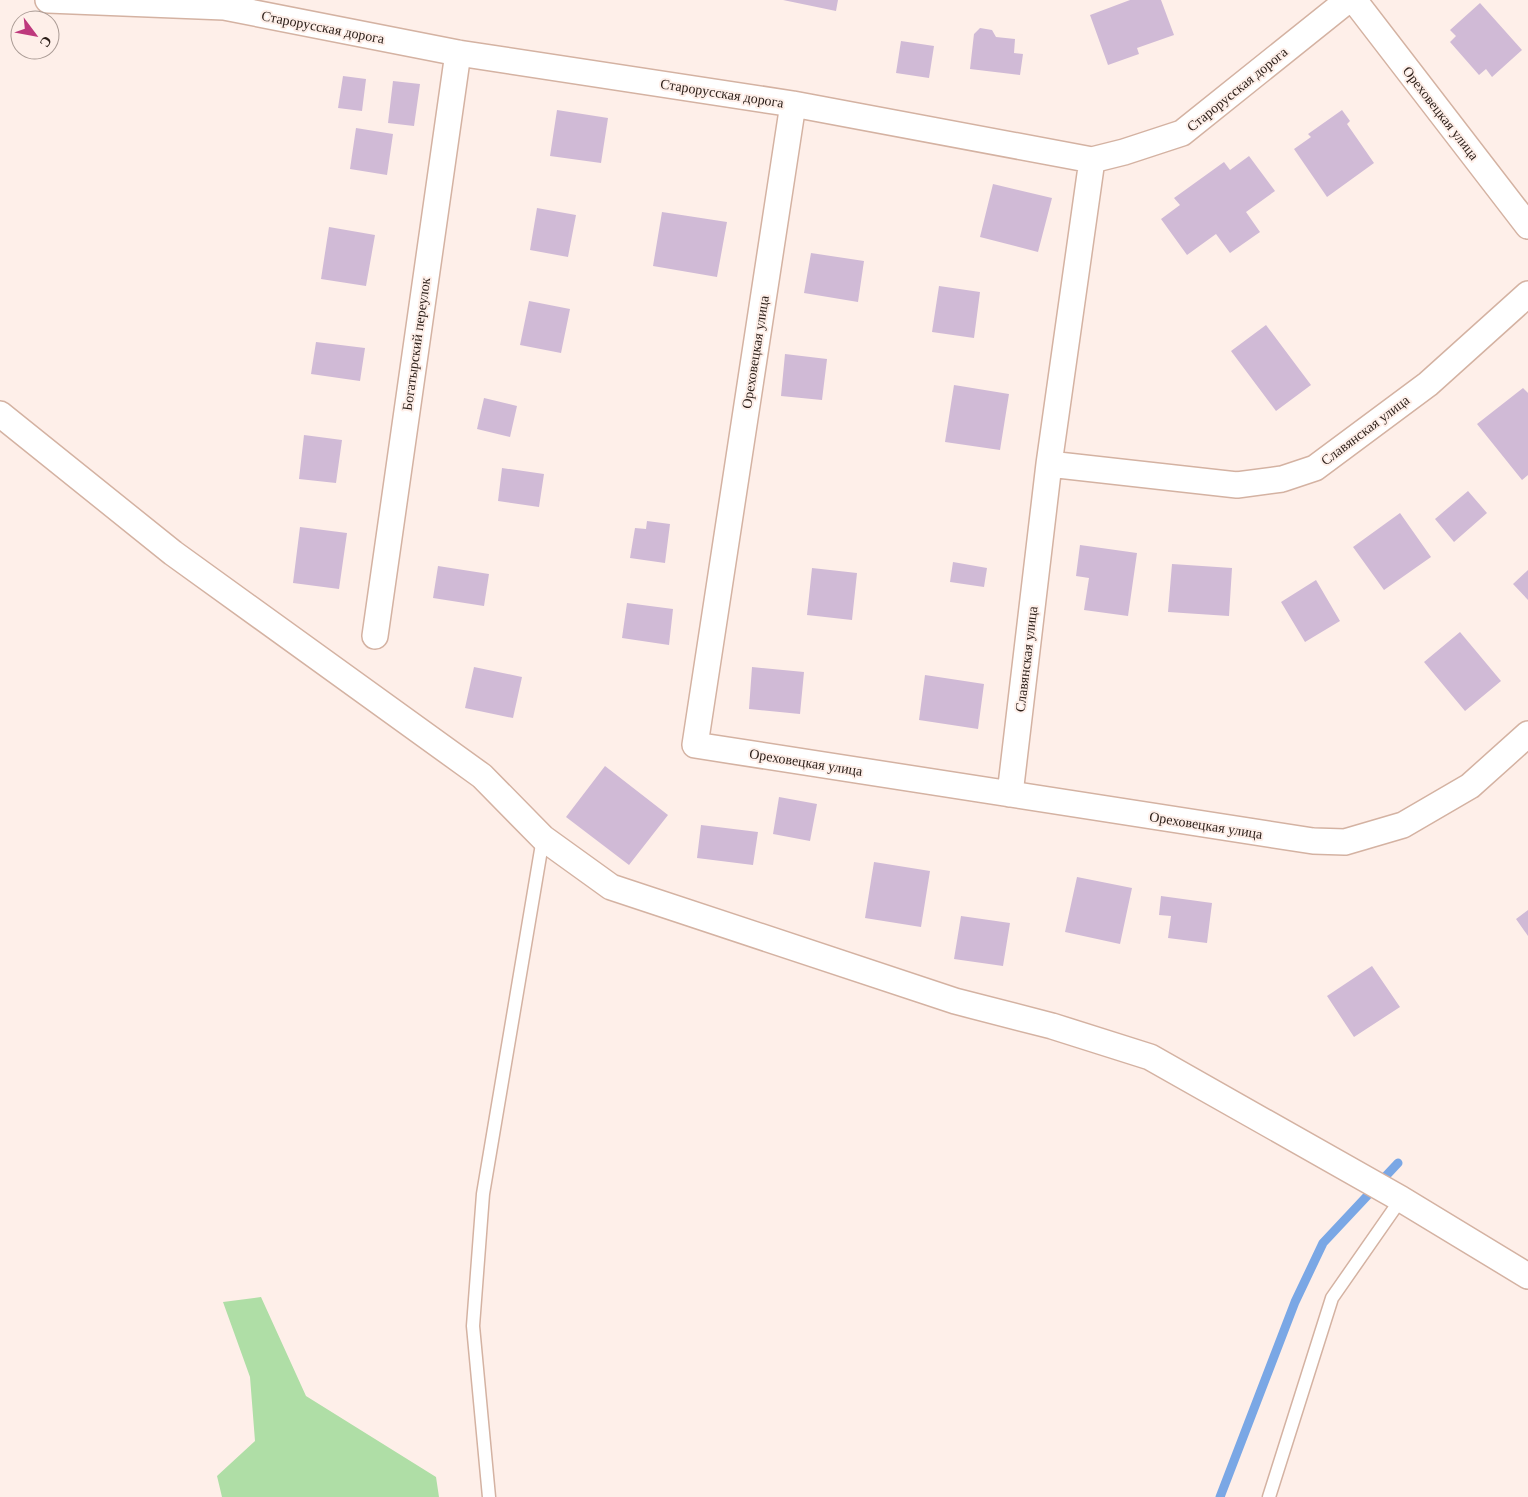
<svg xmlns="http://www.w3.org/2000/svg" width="1528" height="1497" viewBox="0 0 1528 1497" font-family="'Times New Roman',serif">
<rect width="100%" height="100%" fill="#feefe9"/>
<path fill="#afdea6" d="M 261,1297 L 306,1396 L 436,1477 L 439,1497 L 222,1497 L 217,1476 L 255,1441 L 250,1377 L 223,1302 Z"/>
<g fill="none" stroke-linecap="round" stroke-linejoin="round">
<path stroke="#7aa7e5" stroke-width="9" d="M 1220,1497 L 1295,1302 L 1323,1243 L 1398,1163"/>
</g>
<path fill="#d0bad6" d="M 783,0 L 838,0 L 836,11 Z
M 1130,0 L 1161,0 L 1174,35 L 1137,48 L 1139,54 L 1108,65 L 1090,15 Z
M 1480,3 L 1522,50 L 1492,77 L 1486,69 L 1479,75 L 1450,42 L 1456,36 L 1450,30 Z
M 980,28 L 992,30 L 996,37 L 1015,39 L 1014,53 L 1023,54 L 1020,75 L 970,69 L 974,34 Z
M 901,41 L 934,46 L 929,78 L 896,73 Z
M 343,76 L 366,79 L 362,111 L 338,108 Z
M 393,81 L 420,84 L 414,126 L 388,123 Z
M 557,110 L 608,118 L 601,163 L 550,156 Z
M 1342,110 L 1350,121 L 1347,124 L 1374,163 L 1327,197 L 1294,149 L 1311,137 L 1308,134 Z
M 356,128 L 393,134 L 387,175 L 350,169 Z
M 1249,156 L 1275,191 L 1246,212 L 1260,232 L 1230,253 L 1216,234 L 1187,255 L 1161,219 L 1180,205 L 1174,198 L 1224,162 L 1230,170 Z
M 993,184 L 1052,198 L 1038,252 L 980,237 Z
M 537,208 L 576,215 L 568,257 L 530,250 Z
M 662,212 L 727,222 L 717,277 L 653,266 Z
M 329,227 L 375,235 L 366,286 L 321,279 Z
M 811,253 L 864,261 L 858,302 L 804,293 Z
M 939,286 L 980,292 L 974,338 L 932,332 Z
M 529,301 L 570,309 L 561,353 L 520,345 Z
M 1266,325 L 1311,385 L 1276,411 L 1231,351 Z
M 316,342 L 365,348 L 360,381 L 311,374 Z
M 785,354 L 827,359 L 822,400 L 781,396 Z
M 954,385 L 1009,394 L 1000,450 L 945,442 Z
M 1523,388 L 1528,393 L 1528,475 L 1522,480 L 1477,424 Z
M 484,398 L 517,406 L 510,437 L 477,429 Z
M 304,435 L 342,440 L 336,483 L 299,479 Z
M 502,468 L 544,474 L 539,507 L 498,501 Z
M 1468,491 L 1487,513 L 1454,542 L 1435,519 Z
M 1400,513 L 1431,557 L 1384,590 L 1353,547 Z
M 647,521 L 670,524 L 665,563 L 630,558 L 635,528 L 646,529 Z
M 300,527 L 347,533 L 339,589 L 293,583 Z
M 1080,545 L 1137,553 L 1128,616 L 1084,610 L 1089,578 L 1076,576 Z
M 953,562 L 987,568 L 984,587 L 950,582 Z
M 1172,564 L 1232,568 L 1229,616 L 1168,612 Z
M 438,566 L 489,574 L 484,606 L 433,598 Z
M 812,568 L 857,573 L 852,620 L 807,615 Z
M 1528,570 L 1528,600 L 1513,584 Z
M 1316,580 L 1340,621 L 1305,642 L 1281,602 Z
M 627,603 L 673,609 L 669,645 L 622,638 Z
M 1460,632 L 1501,681 L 1465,711 L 1424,662 Z
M 474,667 L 522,677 L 513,718 L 465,708 Z
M 752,667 L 804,672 L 800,714 L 749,709 Z
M 925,675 L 984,684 L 978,729 L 919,720 Z
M 605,766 L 668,815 L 629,865 L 566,817 Z
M 779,797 L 817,804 L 810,841 L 773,834 Z
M 701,825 L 758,832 L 753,865 L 697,858 Z
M 874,862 L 930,871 L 921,927 L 865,918 Z
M 1077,877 L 1132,888 L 1120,944 L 1065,932 Z
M 1161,896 L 1212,903 L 1207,943 L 1168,938 L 1171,916 L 1159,915 Z
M 1528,910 L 1528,936 L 1516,919 Z
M 961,916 L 1010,923 L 1003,966 L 954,959 Z
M 1372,966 L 1400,1007 L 1354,1037 L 1327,996 Z"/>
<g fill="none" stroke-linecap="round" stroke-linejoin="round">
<g stroke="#d4b2a2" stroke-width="15">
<path id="lane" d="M 489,1497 L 473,1326 L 483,1194 L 543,838
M 1269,1497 L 1332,1298 L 1401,1199"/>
</g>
<g stroke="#d4b2a2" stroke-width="28">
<path id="street" d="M 48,0 L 224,7 L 458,53 L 793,104 L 1092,160 L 1124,152 L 1182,133 L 1348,0
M 1354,0 L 1528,226
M 793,104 L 695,745 L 1313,841 L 1345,842 L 1403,825 L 1470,786 L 1528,734
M 0,414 L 173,553 L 482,776 L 543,838 L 611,887 L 955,1001 L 1052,1026 L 1150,1057 L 1401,1199 L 1528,1276
M 1049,464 L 1237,485 L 1282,479 L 1315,468 L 1428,384 L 1528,294
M 375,636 L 458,53
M 1010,794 L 1049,464 L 1092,160"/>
</g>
<use href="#lane" stroke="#fff" stroke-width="12"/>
<use href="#street" stroke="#fff" stroke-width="25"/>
</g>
<g text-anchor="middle" stroke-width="4" stroke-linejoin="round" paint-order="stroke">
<g font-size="14" fill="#2b1e18" stroke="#feefe9">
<text transform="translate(323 27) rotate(11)" y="5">Старорусская дорога</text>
<text transform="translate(1237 89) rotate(-39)" y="5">Старорусская дорога</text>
<text transform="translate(722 93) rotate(9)" y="5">Старорусская дорога</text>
<text transform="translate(1441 113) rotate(52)" y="5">Ореховецкая улица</text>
<text transform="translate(416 344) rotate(-82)" y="5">Богатырский переулок</text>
<text transform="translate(755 352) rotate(-81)" y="5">Ореховецкая улица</text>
<text transform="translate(1365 430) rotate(-37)" y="5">Славянская улица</text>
<text transform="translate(1026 659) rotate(-83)" y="5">Славянская улица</text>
<text transform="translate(806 762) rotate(9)" y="5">Ореховецкая улица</text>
<text transform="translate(1206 825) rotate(9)" y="5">Ореховецкая улица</text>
</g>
</g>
<g transform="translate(35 35) rotate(122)"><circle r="24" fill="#feefe9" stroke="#aa9b95"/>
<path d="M0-4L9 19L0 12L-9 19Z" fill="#be397d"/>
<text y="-8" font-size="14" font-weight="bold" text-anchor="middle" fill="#2b1e18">С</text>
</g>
</svg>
